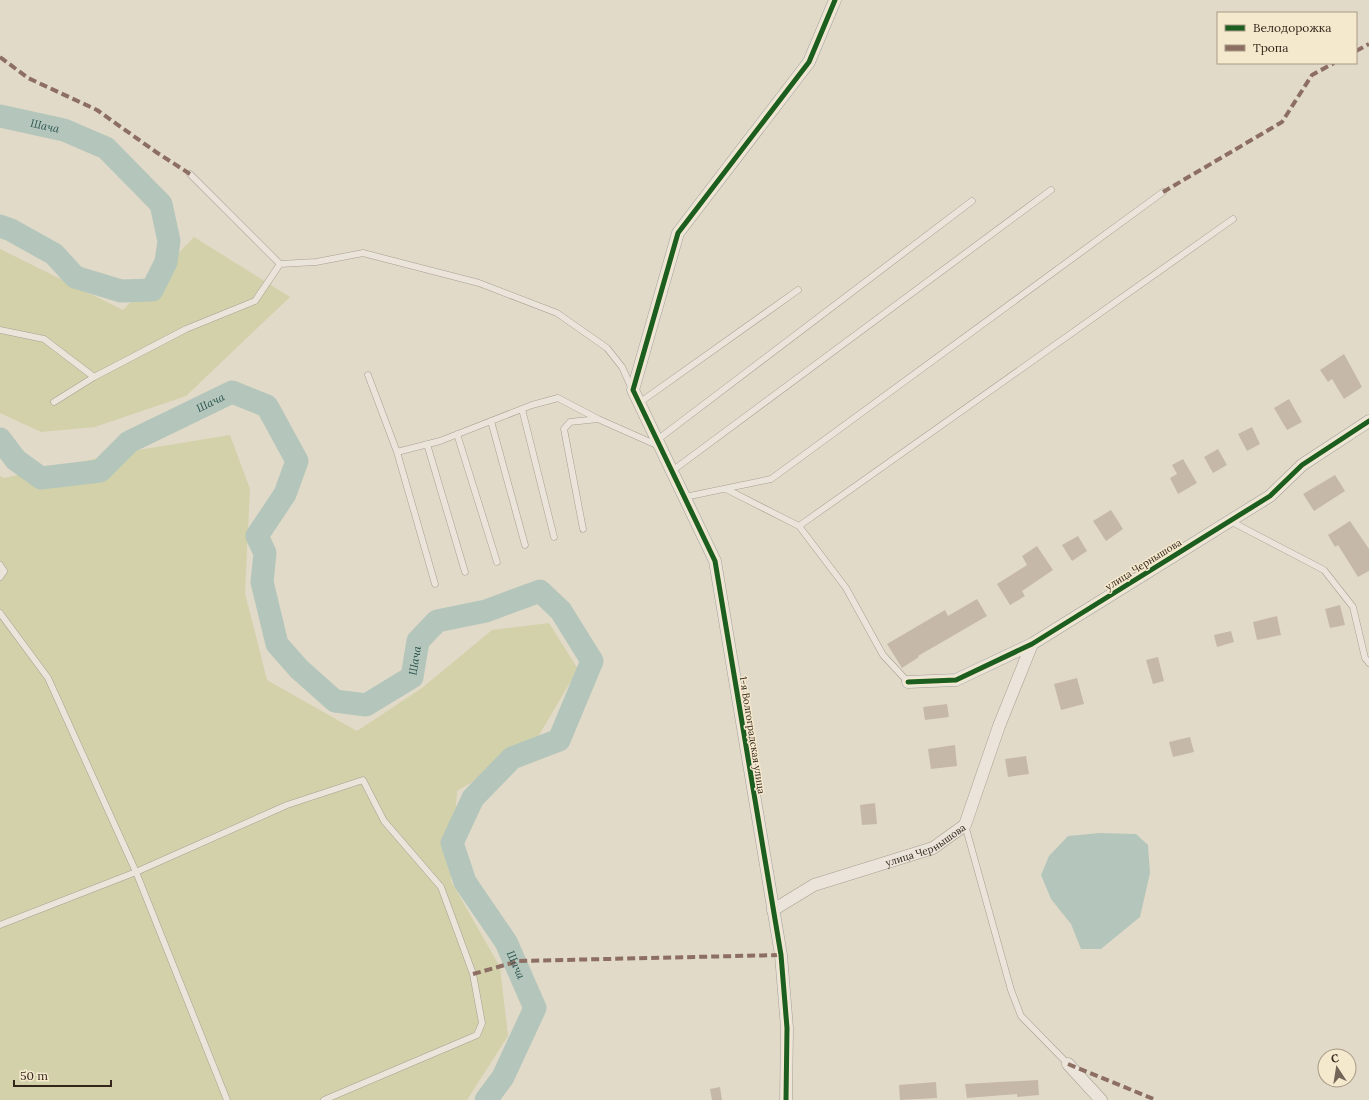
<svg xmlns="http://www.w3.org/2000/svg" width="1369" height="1100" viewBox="0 0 1369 1100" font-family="Lora,serif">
<rect width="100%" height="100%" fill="#e2dac8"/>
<path fill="#d2d1aa" d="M 194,237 L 290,297 L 186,396 L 95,427 L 41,432 L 0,413 L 0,249 L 123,310 Z
M 230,435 L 250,489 L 245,593 L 267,680 L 357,731 L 422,688 L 492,630 L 549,623 L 578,669 L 532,747 L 457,791 L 451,881 L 500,967 L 508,1036 L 467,1100 L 0,1100 L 0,476 L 4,478 L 132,451 Z"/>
<path fill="#b4c6bb" d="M 1100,833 L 1136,834 L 1148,845 L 1150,873 L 1140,917 L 1101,949 L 1081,949 L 1071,924 L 1051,899 L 1041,875 L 1049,856 L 1068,836 Z"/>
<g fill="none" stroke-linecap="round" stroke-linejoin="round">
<g stroke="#b4c6bb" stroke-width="23">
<path id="s1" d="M 0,116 L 64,130 L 106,148 L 161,204 L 169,241 L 166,262 L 152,290 L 121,291 L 75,277 L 54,254 L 11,230 L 0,226"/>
<path id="s2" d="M 0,439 L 16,460 L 41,478 L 100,471 L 129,442 L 232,392 L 267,406 L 297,461 L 285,494 L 257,536 L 265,553 L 262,582 L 277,644 L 299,669 L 335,701 L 366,705 L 412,677 L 418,641 L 437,621 L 486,611 L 540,591 L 561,611 L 592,661 L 559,740 L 512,758 L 473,798 L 452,843 L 465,882 L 506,942 L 535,1008 L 503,1077 L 486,1100"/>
</g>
</g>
<path fill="#c6b8a9" d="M 1344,354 L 1362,387 L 1344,399 L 1332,379 L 1328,382 L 1320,370 Z
M 1289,399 L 1302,422 L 1287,430 L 1274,408 Z
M 1252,427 L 1260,444 L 1247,451 L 1238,434 Z
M 1218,449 L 1227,465 L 1213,473 L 1204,457 Z
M 1183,459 L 1197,483 L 1178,494 L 1170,478 L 1177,474 L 1172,465 Z
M 1335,475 L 1345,491 L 1314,511 L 1303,494 Z
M 1111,510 L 1123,529 L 1106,541 L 1093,521 Z
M 1350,521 L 1369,549 L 1369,571 L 1358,577 L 1338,545 L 1335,547 L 1328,535 Z
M 1078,536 L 1087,551 L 1072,561 L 1062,545 Z
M 1037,546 L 1053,570 L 1022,591 L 1025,596 L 1010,605 L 997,584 L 1027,565 L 1022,556 Z
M 977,599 L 987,616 L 918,656 L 919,657 L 902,668 L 887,644 L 945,610 L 948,616 Z
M 1340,605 L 1345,625 L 1330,628 L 1325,609 Z
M 1277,616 L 1281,635 L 1257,640 L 1253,622 Z
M 1231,631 L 1234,642 L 1217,647 L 1214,635 Z
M 1158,657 L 1164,681 L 1153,684 L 1146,660 Z
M 1077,678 L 1084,704 L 1061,710 L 1054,684 Z
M 947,704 L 949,717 L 925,720 L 923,707 Z
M 1190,737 L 1194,752 L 1173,757 L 1169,742 Z
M 955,745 L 957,766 L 931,769 L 928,749 Z
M 1026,756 L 1029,774 L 1008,777 L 1005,759 Z
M 875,803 L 877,824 L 862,825 L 860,805 Z
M 1038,1080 L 1039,1095 L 1017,1097 L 1017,1094 L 967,1098 L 965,1084 Z
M 936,1082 L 937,1098 L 900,1100 L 899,1085 Z
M 720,1087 L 722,1100 L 712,1100 L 710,1089 Z"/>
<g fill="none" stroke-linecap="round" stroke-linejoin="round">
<g stroke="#a69f92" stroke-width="7">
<path id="service" d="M 190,174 L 280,264 L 316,262 L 363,253 L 479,283 L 557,313 L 607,348 L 622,367 L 632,389
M 0,330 L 44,339 L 94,377
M 368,375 L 397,452 L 435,584
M 54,402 L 94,377 L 186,329 L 255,301 L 280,264
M 639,403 L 798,290
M 522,409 L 554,537
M 491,421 L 525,545
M 457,434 L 497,562
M 657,440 L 972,201
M 427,444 L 465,572
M 397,452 L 440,441 L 532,405 L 558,398 L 598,419
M 672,471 L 1051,190
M 726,489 L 799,526 L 1233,219
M 685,497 L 771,479 L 1163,192
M 1230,521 L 1324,570 L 1353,607 L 1365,658 L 1369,663
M 799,526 L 846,588 L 883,655 L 908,682
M 583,529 L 564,429 L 570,422 L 598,419 L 659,446
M 0,565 L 4,571 L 0,577
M 0,613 L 48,678 L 136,872 L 227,1100
M 965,825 L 1011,990 L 1021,1016 L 1068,1064
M 0,925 L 136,872 L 287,805 L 363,780 L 384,821 L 441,887 L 473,974 L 482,1023 L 477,1035 L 324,1100"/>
</g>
<g stroke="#a69f92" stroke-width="13">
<g id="minor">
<path d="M 908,682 L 956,680 L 1032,644 L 1270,496 L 1302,465 L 1369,421"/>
<path id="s3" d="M 773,910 L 814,885 L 933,848 L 965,825 L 999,726 L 1032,644"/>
<path d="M 1068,1064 L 1101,1100"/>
<path d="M 786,1100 L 787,1028 L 781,955 L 715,561 L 633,390 L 678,233 L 809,62 L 835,0"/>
</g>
</g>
<use href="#service" stroke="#eae4da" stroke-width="6"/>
<use href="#minor" stroke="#eae4da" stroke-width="12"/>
<path stroke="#8d6e63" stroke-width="4" stroke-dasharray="8 4" stroke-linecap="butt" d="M 1356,51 L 1369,44
M 0,57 L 28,78 L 97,110 L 156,152 L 190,174
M 1163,192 L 1282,122 L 1312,75 L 1334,63
M 473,974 L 519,961 L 781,955
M 1068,1064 L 1156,1100"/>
<g stroke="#f4e8cd" stroke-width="8">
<path id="cycleway" d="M 908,682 L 956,680 L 1032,644 L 1270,496 L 1302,465 L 1369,421
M 786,1100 L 787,1028 L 781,955 L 715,561 L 633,390 L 678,233 L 809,62 L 835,0"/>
</g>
<use href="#cycleway" stroke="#1b5e20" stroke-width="5"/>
</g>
<g text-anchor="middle" stroke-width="3" stroke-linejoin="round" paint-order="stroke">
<g font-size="10" fill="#34261b" stroke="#f4e8cd">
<text transform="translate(1143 564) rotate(-32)" y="4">улица Чернышова</text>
<text transform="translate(753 735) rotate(81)" y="4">1-я Волгоградская улица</text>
<text dy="4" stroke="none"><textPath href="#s3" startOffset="167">улица Чернышова</textPath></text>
</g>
<g font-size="11" font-style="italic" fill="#2b5450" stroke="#f4e8cd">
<text dy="4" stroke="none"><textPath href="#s1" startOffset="46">Шача</textPath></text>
<text dy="4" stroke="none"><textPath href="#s2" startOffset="248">Шача</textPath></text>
<text dy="4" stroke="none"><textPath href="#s2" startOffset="753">Шача</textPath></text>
<text dy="4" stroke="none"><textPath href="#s2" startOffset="1376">Шача</textPath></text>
</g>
</g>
<rect x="1217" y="12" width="140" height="52" fill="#f4e8cd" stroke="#a79a86"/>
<rect x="1225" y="25" width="20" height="6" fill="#1b5e20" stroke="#a79a86"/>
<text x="1253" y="32" font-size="12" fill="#34261b">Велодорожка</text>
<rect x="1225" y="45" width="20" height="6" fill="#8d6e63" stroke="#a79a86"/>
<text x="1253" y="52" font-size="12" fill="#34261b">Тропа</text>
<g transform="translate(1337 1068) rotate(348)"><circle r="19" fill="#f4e8cd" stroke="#a79a86"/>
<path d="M0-3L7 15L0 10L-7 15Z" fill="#716558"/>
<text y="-6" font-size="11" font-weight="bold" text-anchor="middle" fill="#34261b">С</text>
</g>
<path d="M14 1080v6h97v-6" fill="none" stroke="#34261b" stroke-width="2"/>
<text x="20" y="1080" font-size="12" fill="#34261b" stroke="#f4e8cd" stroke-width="3" paint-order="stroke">50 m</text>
</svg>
